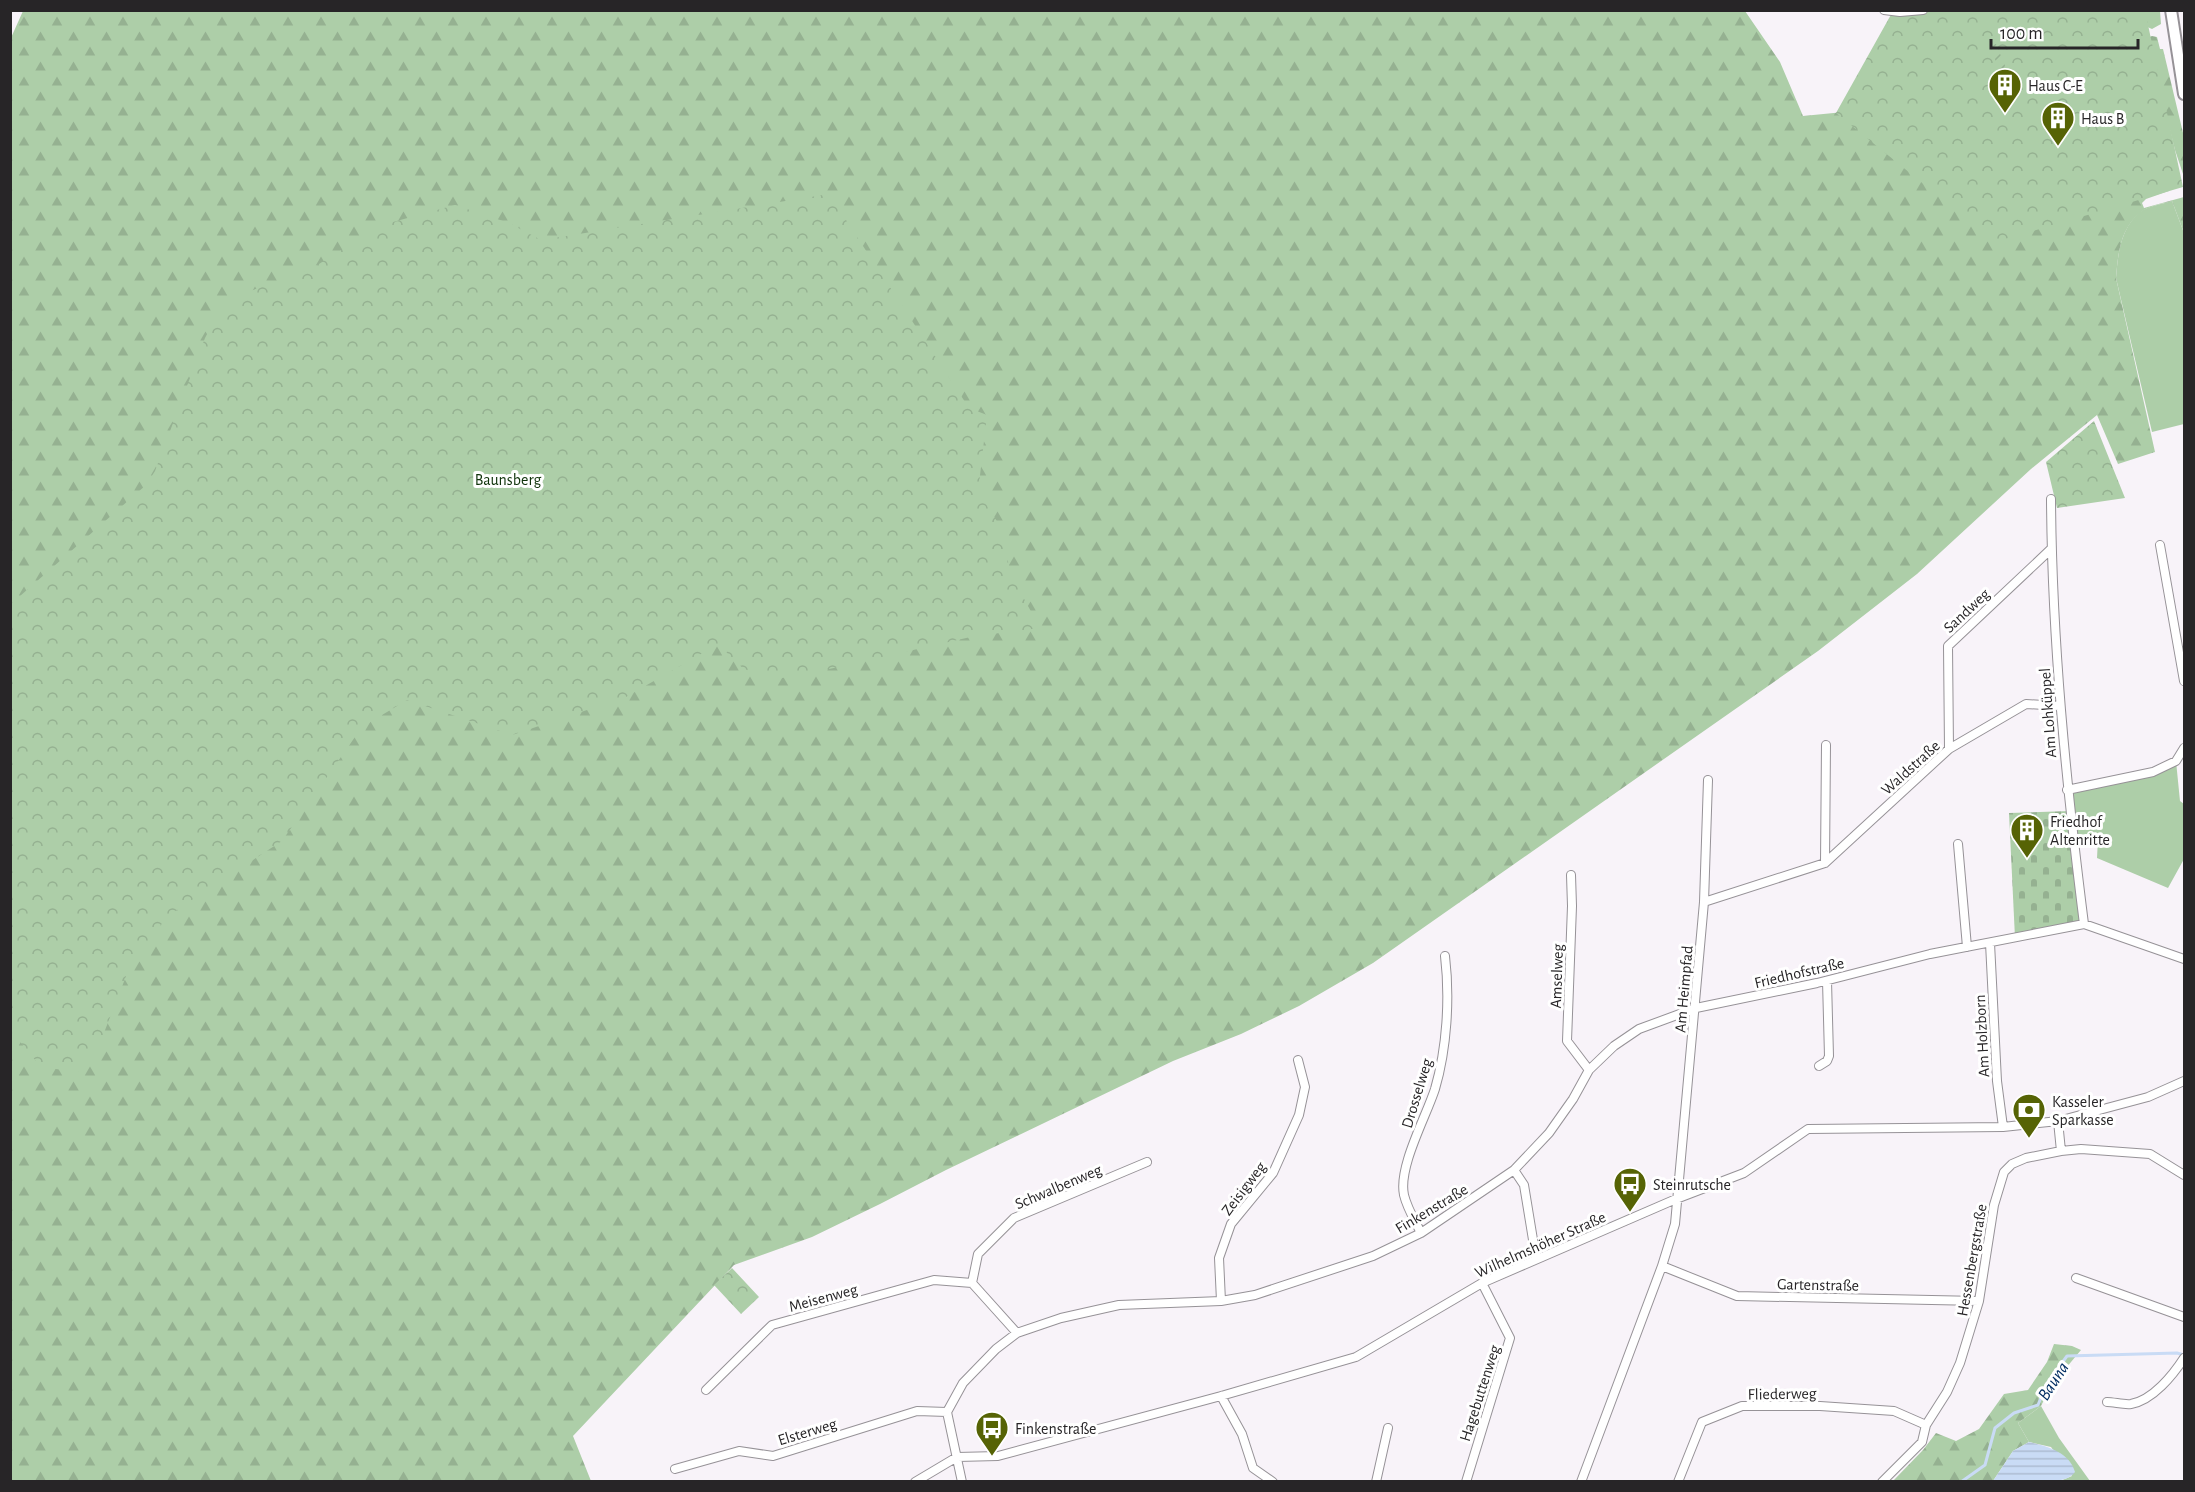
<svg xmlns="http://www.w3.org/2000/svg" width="2195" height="1492" viewBox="0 0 2195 1492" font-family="'Alegreya Sans',sans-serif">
<defs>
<pattern id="forest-firs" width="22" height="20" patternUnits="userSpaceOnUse" patternTransform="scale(1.5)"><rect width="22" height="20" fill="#adcea8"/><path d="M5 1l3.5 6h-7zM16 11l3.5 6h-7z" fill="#95b191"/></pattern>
<pattern id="cemetery-stones" width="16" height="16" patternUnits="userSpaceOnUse" patternTransform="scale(1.5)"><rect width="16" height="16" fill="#adcea8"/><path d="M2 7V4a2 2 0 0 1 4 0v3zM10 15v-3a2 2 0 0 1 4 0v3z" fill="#95b191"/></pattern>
<pattern id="park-crowns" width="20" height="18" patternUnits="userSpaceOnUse" patternTransform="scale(1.5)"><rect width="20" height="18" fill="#adcea8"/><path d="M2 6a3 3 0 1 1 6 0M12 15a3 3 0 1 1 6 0" fill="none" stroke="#95b191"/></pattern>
<pattern id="garden-furrows" width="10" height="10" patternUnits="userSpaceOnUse" patternTransform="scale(1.5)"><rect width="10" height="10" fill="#adcea8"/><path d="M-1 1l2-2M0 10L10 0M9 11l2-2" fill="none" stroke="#95b191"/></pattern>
<pattern id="water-rules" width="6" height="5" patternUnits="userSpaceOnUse" patternTransform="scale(1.5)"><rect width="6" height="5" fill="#c9dbf5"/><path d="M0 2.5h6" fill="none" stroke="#adbcd2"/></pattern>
</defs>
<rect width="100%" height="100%" fill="#f8f3f9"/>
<path fill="#adcea8" d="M 2172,201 L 2184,233 L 2184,424 L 2152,432 L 2116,278 C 2118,254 2120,229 2140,212 C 2148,206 2162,204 2172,201 Z
M 2176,761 L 2180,801 L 2184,804 L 2184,859 L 2168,888 L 2097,858 L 2098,839 L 2074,844 L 2067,790 L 2153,772 Z
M 2041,1406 L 2059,1438 L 2090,1481 L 2060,1481 L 2072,1476 L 2051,1447 L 2029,1442 L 2018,1423 Z"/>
<path fill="url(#forest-firs)" d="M 23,11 L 1745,11 L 1780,62 L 1803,116 L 1854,111 L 2169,191 L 2146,199 L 2142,203 L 2144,208 L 2184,197 L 2184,233 L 2172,201 C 2162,204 2148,206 2140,213 C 2120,229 2118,254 2116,278 L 2155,452 L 2118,464 L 2097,415 L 2031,469 L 1917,574 L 1818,651 L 1373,963 L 1299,1006 L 1241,1034 L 1173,1061 L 946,1170 L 880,1204 L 812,1237 L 734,1265 L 573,1436 L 591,1481 L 11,1482 L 10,40 Z
M 2142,11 L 2160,11 L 2161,24 L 2152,29 L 2145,26 Z
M 2152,36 L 2157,37 L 2160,49 L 2163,49 L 2184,137 L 2184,177 L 2175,150 L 2147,38 Z
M 2054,1344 L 2072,1346 L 2081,1350 L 2051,1386 L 2041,1406 L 2018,1423 L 2029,1442 L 2013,1451 L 1993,1481 L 1892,1482 L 1923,1450 L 1936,1433 L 1956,1441 L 1979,1429 L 2004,1394 L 2028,1390 L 2047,1362 Z"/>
<path fill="url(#cemetery-stones)" d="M 2070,811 L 2084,924 L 2015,938 L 2009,813 Z"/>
<path fill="url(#park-crowns)" d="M 1893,11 L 2145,11 L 2183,187 L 1995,242 L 1836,113 Z
M 829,194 L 969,408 L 987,415 L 979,484 L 986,504 L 1003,531 L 1010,573 L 1040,628 L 975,636 L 816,672 L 776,679 L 744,669 L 730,657 L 720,643 L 626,697 L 512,735 L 407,700 L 362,727 L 282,841 L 169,915 L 132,961 L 100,1043 L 78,1072 L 41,1067 L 11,1031 L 11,604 L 146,485 L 155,471 L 205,338 L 214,321 L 226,304 L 238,295 L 294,276 L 314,267 L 382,225 L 455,205 L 509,223 L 541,240 Z
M 2094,421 L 2125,498 L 2057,508 L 2046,462 Z
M 732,1268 L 759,1297 L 741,1314 L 714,1285 Z"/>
<path fill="url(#garden-furrows)" d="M 1996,44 L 2013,85 L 2006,88 L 1990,46 Z"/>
<path fill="url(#water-rules)" d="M 2029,1442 C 2046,1446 2070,1452 2075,1472 C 2064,1488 2012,1482 1993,1481 L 2013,1451 Z"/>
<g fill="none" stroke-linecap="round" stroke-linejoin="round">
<path stroke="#c9dbf5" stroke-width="3" d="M 1961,1482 L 1985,1465 L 1995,1428 L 2014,1413 L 2038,1405 L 2046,1385 L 2067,1356 L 2177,1353 L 2184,1355"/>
<g stroke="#969297" stroke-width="10">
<path id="minor" d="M 1884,10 L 1900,12 L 1923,10
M 2051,499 C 2052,641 2066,782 2084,924
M 2160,545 L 2184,681
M 1949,749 L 1948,646 L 2051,549
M 2067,790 L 2153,772 L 2176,761 L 2184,748
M 1958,844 L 1967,947
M 1825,863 L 1826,745
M 1571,875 L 1572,906 L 1567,1041 L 1589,1070
M 1704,902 L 1825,863 L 1949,749 L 2026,704 L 2059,706
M 1990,943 L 1997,1081 L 2003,1127
M 1819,1066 L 1827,1061 L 1829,1056 L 1827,981
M 2058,1121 L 2061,1151
M 1514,1170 L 1524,1185 L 1536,1258
M 1421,1233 C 1415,1221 1407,1208 1404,1195 C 1398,1167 1426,1117 1435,1089 C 1447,1048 1450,998 1445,956
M 1662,1266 L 1737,1296 L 1979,1301
M 2076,1278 L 2184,1317
M 1221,1301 L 1219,1258 L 1231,1224 L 1273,1173 L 1299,1115 L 1305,1087 L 1298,1060
M 1017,1333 L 972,1283 L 978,1254 L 1014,1218 L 1147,1162
M 706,1390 L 772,1325 L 934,1280 L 972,1283
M 1221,1396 L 1242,1434 L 1253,1468 L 1273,1482
M 2107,1402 C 2114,1402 2124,1405 2131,1404 C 2153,1400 2173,1375 2184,1358
M 675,1469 L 739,1451 L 773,1456 L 917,1411 L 947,1412
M 915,1482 L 957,1457 L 998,1456 L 1221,1396 L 1356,1357 L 1482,1283 L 1676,1199 L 1744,1173 L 1808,1129 L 2003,1127 L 2058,1121 L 2148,1097 L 2184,1081
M 962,1482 L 947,1412 L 963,1383 L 996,1349 L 1017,1333 L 1061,1318 L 1119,1305 L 1221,1301 L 1255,1295 L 1373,1256 L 1421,1233 L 1514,1170 L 1549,1133 L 1573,1099 L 1589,1070 L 1614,1046 L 1639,1029 L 1696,1008 L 1817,983 L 1930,954 L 2084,924 L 2184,959
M 1376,1482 L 1388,1428
M 1466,1482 L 1510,1338 L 1482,1283
M 1581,1482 L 1662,1266 L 1675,1224 L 1704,902 L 1708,780
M 1678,1482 L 1702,1422 L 1742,1406 L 1820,1406 L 1894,1411 L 1926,1425
M 1882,1482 L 1922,1442 L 1926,1425 L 1947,1392 L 1960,1363 L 1979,1301 L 1994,1205 L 2004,1172 L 2012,1164 L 2026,1158 L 2061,1151 L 2081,1149 L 2150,1154 L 2184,1175"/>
</g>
<g stroke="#969297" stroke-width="14">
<path id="secondary" d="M 2171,10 L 2184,94"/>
</g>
<use href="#minor" stroke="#fff" stroke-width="8"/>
<use href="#secondary" stroke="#fff" stroke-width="10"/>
</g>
<defs>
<g id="building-pin" transform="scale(1.725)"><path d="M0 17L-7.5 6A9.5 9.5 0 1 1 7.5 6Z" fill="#566305" stroke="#fff"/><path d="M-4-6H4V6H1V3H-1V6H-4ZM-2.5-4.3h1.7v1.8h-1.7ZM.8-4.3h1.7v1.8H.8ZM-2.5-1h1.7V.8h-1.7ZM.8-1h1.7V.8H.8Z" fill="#fff"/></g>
<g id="bank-pin" transform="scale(1.725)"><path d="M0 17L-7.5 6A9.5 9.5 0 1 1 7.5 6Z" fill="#566305" stroke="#fff"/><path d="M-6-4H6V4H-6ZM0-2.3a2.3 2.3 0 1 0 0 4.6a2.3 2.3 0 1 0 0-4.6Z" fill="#fff"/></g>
<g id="bus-pin" transform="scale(1.725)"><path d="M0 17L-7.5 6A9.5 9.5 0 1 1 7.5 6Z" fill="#566305" stroke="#fff"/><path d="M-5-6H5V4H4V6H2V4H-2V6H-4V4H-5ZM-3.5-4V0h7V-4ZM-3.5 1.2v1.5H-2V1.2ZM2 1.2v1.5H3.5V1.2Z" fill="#fff"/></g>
</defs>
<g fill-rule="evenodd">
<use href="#building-pin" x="2005" y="85"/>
<use href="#building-pin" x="2058" y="118"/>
<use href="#building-pin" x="2027" y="830"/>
<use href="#bank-pin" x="2029" y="1110"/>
<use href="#bus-pin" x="1630" y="1184"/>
<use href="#bus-pin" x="992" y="1428"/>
</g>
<g text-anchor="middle" stroke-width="6" stroke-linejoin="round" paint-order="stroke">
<g font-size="16" fill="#272527" stroke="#fff" text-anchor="start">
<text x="2028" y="91">Haus C-E</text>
<text x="2081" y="124">Haus B</text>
<text x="2050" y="827">Friedhof<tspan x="2050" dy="18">Altenritte</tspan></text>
<text x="2052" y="1107">Kasseler<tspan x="2052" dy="18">Sparkasse</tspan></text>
<text x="1653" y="1190">Steinrutsche</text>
<text x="1015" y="1434">Finkenstraße</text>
</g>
<g font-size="16" fill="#0f330a" stroke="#fff">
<text x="508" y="485">Baunsberg</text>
</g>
<g font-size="16" fill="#272527" stroke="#fff">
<text transform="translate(1966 610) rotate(-43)" y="6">Sandweg</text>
<text transform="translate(2047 713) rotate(-94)" y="6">Am Lohküppel</text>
<text transform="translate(1910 767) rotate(-42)" y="6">Waldstraße</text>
<text transform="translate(1799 972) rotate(-13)" y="6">Friedhofstraße</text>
<text transform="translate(1556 976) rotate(-88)" y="6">Amselweg</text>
<text transform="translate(1683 989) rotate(-85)" y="6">Am Heimpfad</text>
<text transform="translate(1981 1036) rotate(-93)" y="6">Am Holzborn</text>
<text transform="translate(1416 1093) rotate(-73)" y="6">Drosselweg</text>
<text transform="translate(1058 1186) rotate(-23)" y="6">Schwalbenweg</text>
<text transform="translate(1243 1188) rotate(-53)" y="6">Zeisigweg</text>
<text transform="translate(1431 1208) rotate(-31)" y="6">Finkenstraße</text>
<text transform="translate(1540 1244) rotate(-24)" y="6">Wilhelmshöher Straße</text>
<text transform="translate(1971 1260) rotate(-80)" y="6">Hessenbergstraße</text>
<text transform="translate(1818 1284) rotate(1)" y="6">Gartenstraße</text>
<text transform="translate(823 1297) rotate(-15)" y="6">Meisenweg</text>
<text transform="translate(1479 1393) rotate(-72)" y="6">Hagebuttenweg</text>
<text transform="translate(1782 1393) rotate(-1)" y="6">Fliederweg</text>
<text transform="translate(807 1431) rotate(-17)" y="6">Elsterweg</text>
</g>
<g font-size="18" font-style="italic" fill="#012d62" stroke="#fff">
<text transform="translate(2053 1381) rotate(-57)" y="6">Bauna</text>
</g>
</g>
<rect width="2195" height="1492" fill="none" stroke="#272527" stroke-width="24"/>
<path d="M1991 39v9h147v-9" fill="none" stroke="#272527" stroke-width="3"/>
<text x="2000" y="39" font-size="18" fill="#272527" stroke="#ffffff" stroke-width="4.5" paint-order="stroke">100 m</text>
</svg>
